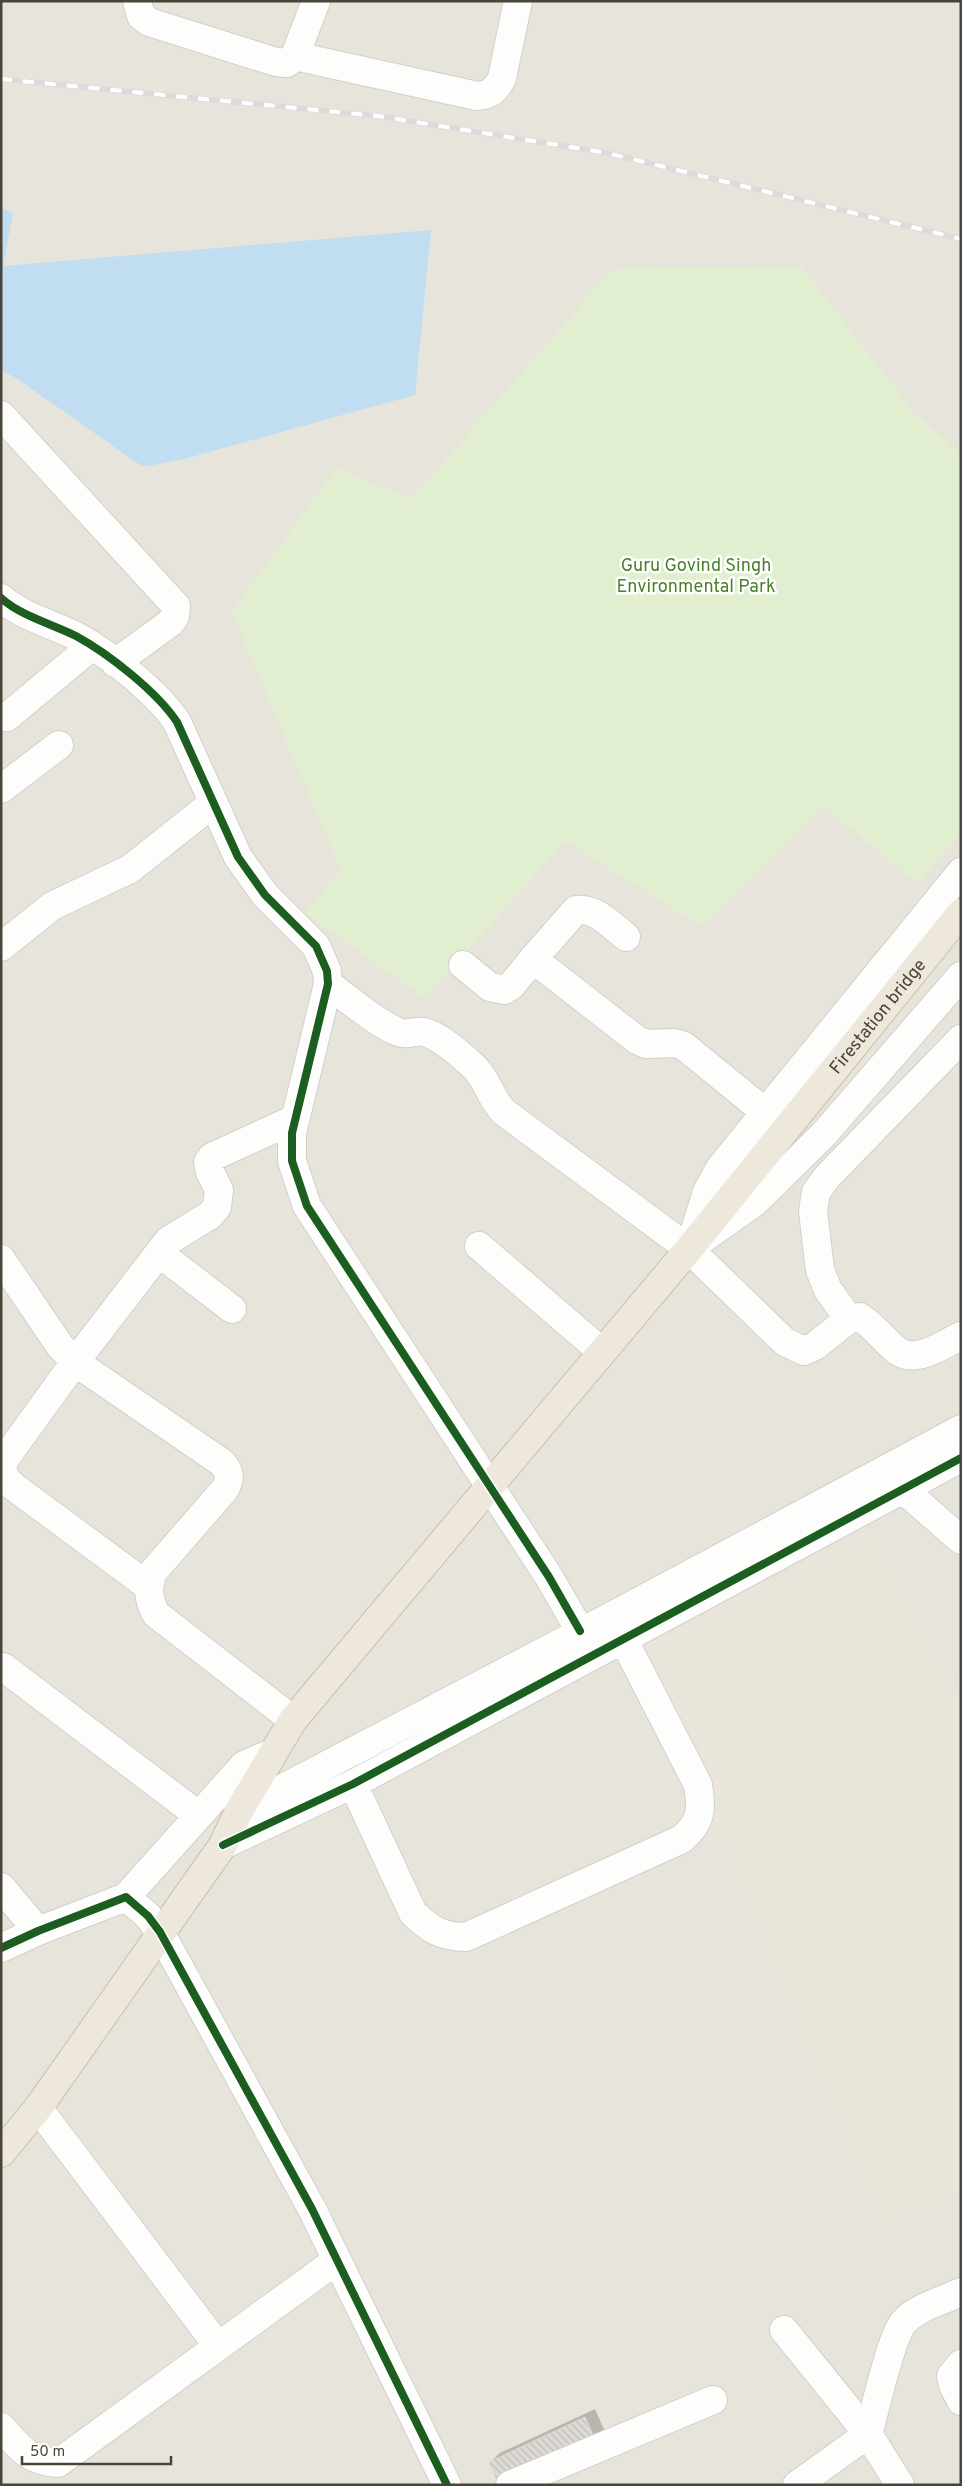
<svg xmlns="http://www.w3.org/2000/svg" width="962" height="2486" viewBox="0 0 962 2486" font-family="Overpass,sans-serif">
<defs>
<pattern id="building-back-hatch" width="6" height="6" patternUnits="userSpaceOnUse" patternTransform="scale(1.25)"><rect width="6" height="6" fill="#dedbd6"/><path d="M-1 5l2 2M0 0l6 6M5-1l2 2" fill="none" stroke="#c0bdb8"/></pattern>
</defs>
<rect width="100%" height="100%" fill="#f4f2ee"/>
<path fill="#e7e4dc" d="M 1,1 L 961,1 L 961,2485 L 1,2485 Z"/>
<path fill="#eae5da" d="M 873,1529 L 961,1695 L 961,2196 L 878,2232 L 639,1644 Z"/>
<path fill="#e1eecf" d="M 801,266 L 910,408 L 961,455 L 961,833 L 917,884 L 824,806 L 702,927 L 566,841 L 424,998 L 304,912 L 341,871 L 232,612 L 336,468 L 411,499 L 612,269 Z"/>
<path fill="#c0ddf1" d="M 1,208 L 13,213 L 3,266 L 431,230 L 415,395 L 184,459 L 143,467 L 16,378 L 1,370 Z"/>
<path fill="#0003" d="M 595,2409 L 610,2443 L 490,2462 L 500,2453 Z"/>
<path fill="url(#building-back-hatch)" stroke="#dcd9d4" d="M 585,2417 L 601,2453 L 499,2485 L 489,2462 Z"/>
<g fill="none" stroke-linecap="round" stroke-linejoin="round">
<g stroke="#d2d0cb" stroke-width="30">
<path id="minor" d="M 137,1 L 141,16 L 149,22 L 276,62 L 287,63 L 295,56 L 316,1
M 295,56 L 477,96 C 491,95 496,90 502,78 L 518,1
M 1,415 L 176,606 L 175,616 L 170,623 L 115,663
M 1,598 C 21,616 52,624 76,636 C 109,654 157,692 177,722 L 238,857 L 265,895 L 316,946 L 327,971 L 328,984 L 292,1133 L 292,1161 L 307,1206 L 549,1577 L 580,1631
M 7,717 L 92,646
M 1,789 L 59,745
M 1,947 L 52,906 L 130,869 L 213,803
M 533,959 L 576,910 C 595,907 612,926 626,937
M 463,965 L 490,987 L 504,990 L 511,986 L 533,959 L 637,1040 L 646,1044 L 675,1043 L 684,1046 L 765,1112
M 328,984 C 350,1000 373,1021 398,1032 C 407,1036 415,1030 424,1032 C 440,1036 460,1054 472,1065 C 487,1078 490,1098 504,1112 L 689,1249 L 785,1342 L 804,1351 L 815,1346 L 849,1319 L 860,1317 C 874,1326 883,1339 895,1349 C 914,1366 942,1345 961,1336
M 701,1240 L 755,1202 L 824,1134 L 961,976
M 479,1246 L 601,1351
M 689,1249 L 707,1192 L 720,1168 L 961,872
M 159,1253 L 232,1309
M 1,1259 L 60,1346 L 75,1362 L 221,1462 C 230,1471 231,1477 225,1489 L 153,1572 C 147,1589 148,1598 156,1614 L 293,1720
M 849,1319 L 828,1290 L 820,1270 L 813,1211 L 816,1192 L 827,1177 L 961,1039
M 891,1479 L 961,1540
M 148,1586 L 14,1487 C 4,1478 1,1473 4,1460 L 75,1362 L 168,1241 L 210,1215 L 217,1207 L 219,1190 L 210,1172 L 208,1162 L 212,1157 L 295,1119
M 3,1667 L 198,1815
M 353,1784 L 413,1913 C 429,1929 442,1937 466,1937 L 682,1839 C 702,1821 702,1810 698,1785 L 614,1621
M 239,1811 L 612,1616 L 961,1429
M 223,1845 L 353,1784 L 961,1458
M 1,1887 L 38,1931
M 126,1897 L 244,1765 L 272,1753
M 1,1948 L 38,1931 L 126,1897 L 148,1916 L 160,1932 L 312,2209 L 447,2485
M 38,2108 L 218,2346
M 784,2330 L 868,2434
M 961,2364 L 951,2376 L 953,2385 L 961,2401
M 1,2427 C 20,2448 28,2461 58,2463 L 337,2260
M 868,2434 C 875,2411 890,2340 903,2323 C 916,2307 943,2301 961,2292
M 510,2485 L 713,2400
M 797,2485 L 868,2434 L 900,2485"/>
</g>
<g stroke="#ccbfa9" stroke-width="30">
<g id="highway">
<path id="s1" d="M 1,2153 L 38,2108 L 223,1845 L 239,1811 L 293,1720 L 689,1249 L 961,913"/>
</g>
</g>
<use href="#minor" stroke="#fdfdfc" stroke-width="28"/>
<use href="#highway" stroke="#ede8db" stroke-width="28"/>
<g stroke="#dbdbda" stroke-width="5.5">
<path id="rail" d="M 1,79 L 378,116 L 607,153 L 961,239"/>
</g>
<use href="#rail" stroke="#fff" stroke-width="4" stroke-dasharray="11" stroke-linecap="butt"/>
<g stroke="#fff" stroke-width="11">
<path id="cycleway" d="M 1,598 C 21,616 52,624 76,636 C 109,654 157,692 177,722 L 238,857 L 265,895 L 316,946 L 327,971 L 328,984 L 292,1133 L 292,1161 L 307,1206 L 549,1577 L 580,1631
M 223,1845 L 353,1784 L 961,1458
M 1,1948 L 38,1931 L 126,1897 L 148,1916 L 160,1932 L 312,2209 L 447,2485"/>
</g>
<use href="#cycleway" stroke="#1b5e20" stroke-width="8"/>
</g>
<g text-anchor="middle" stroke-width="5" stroke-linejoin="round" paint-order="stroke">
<g font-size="18" fill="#4a7f2a" stroke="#fff">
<text x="696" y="571">Guru Govind Singh<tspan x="696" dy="21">Environmental Park</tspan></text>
</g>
<g font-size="18" fill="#4b4439" stroke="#fff">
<text dy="6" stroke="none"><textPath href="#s1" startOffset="1438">Firestation bridge</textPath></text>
</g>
</g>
<rect width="962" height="2486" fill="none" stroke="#4b4439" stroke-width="5"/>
<path d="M22 2456v8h149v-8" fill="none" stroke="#4b4439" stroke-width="2.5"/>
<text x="30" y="2456" font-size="15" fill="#4b4439" stroke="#ffffff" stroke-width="4" paint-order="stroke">50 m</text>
</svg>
